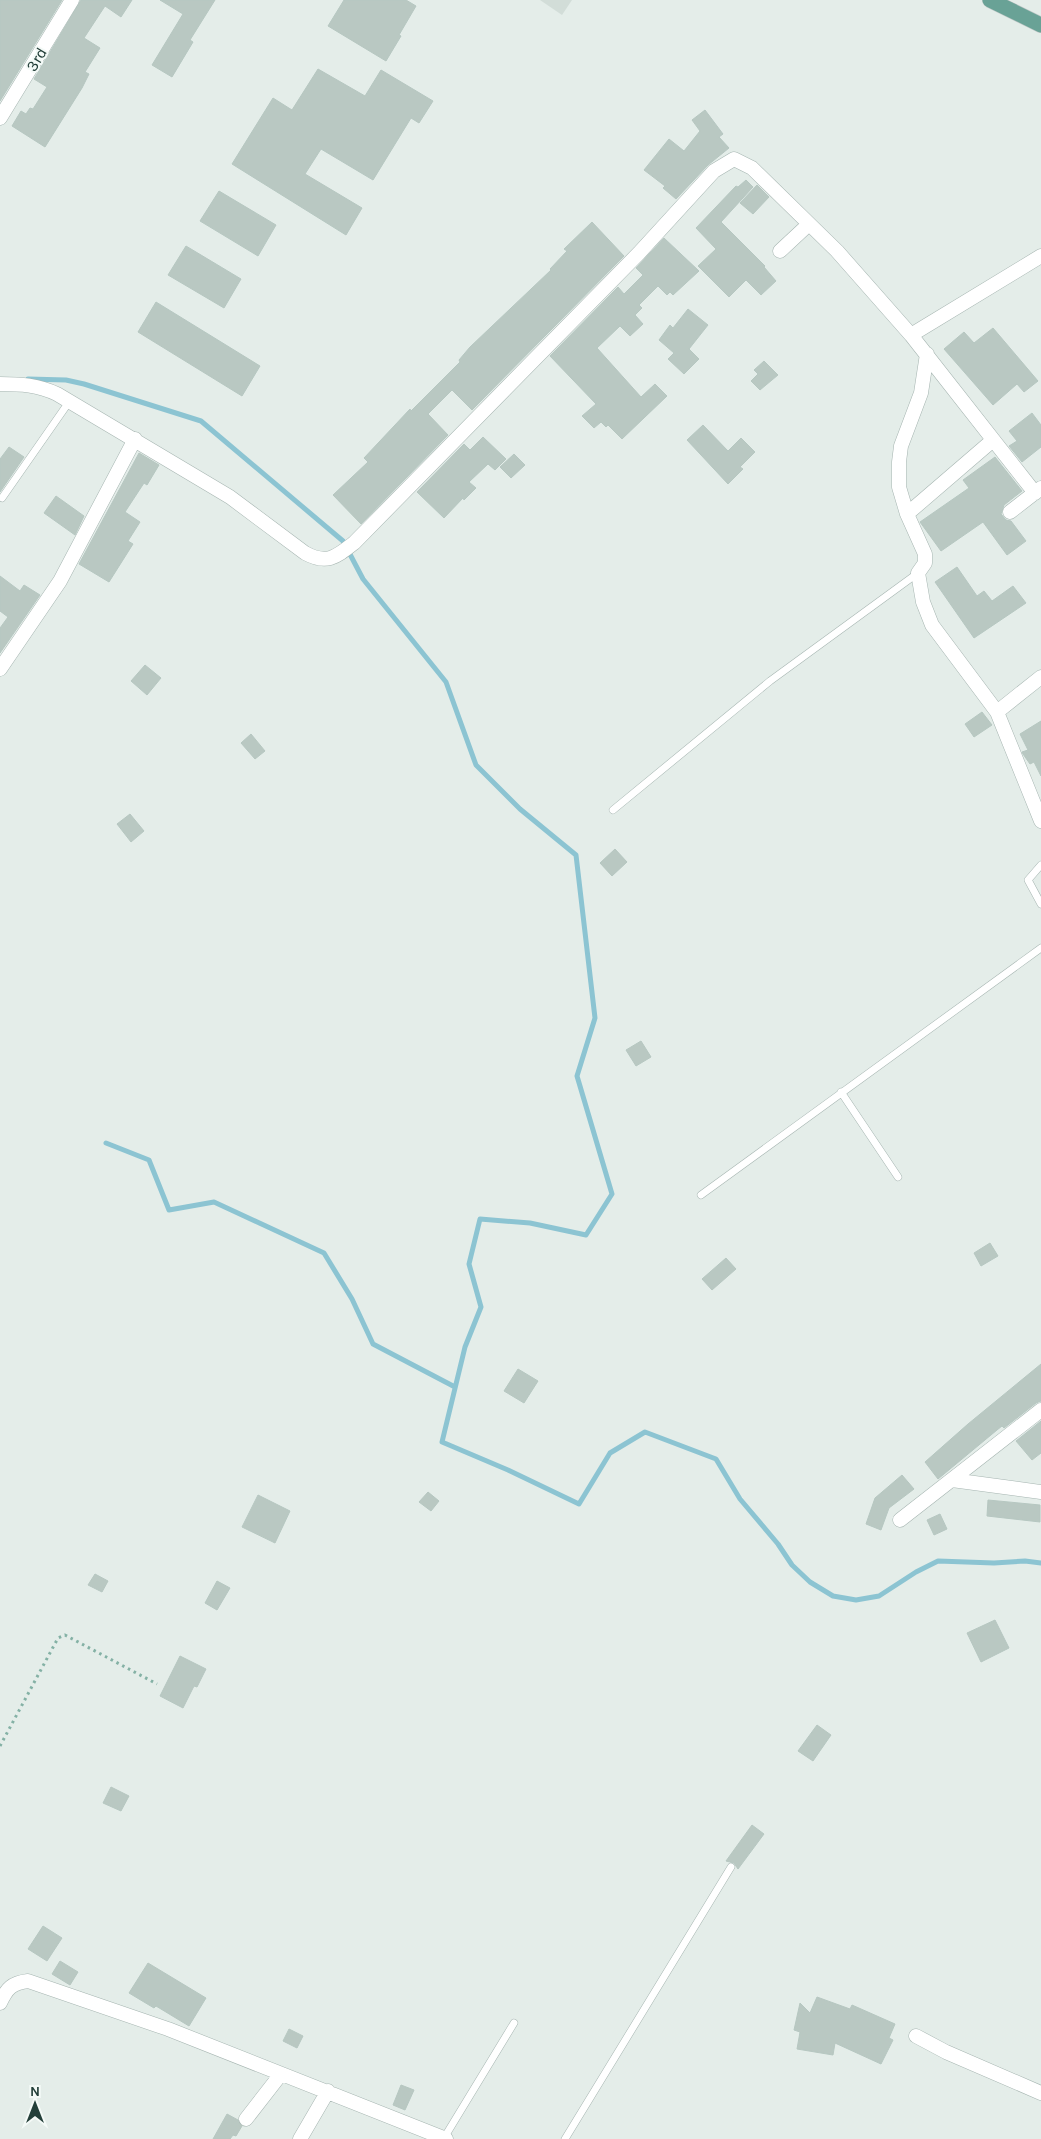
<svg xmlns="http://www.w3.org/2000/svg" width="1041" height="2139" viewBox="0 0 1041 2139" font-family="Karla,sans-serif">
<rect width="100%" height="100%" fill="#e4ede9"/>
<path fill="#d2ddd8" d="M 540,0 L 572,0 L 562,15 Z"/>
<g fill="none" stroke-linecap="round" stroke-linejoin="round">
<path stroke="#8cc4d2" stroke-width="5" d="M 28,379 L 66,380 L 84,384 L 201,421 L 343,541 L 363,579 L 446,682 L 476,765 L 520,809 L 576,855 L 595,1018 L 577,1076 L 612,1194 L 586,1235 L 530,1223 L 480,1219 L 469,1264 L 481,1307 L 465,1347 L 442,1442 L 508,1470 L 579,1504 L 610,1453 L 645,1432 L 716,1459 L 740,1499 L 778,1544 L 792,1565 L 810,1582 L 833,1596 L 856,1600 L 879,1596 L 916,1572 L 938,1561 L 994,1563 L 1025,1561 L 1041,1563
M 106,1143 L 149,1160 L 169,1210 L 214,1202 L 324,1253 L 352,1299 L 373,1344 L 455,1387"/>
</g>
<path fill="#b9c8c2" stroke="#b6c7c1" d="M 0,0 L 62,0 L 0,101 Z
M 81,0 L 132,0 L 121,17 L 105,6 L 84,38 L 100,48 L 85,72 L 89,74 L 82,88 L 45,147 L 12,126 L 21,111 L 26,114 L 30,108 L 33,109 L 47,87 L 34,79 Z
M 160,0 L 215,0 L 190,40 L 193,42 L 172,77 L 152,65 L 183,14 Z
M 344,0 L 406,0 L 416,6 L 399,35 L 401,36 L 386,61 L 328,26 Z
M 318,69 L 365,96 L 381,70 L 433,101 L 419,123 L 411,118 L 373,180 L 321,149 L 305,174 L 362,208 L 346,235 L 232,164 L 273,98 L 292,110 Z
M 705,110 L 723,134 L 719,137 L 729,148 L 708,165 L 676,199 L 663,188 L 665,186 L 644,170 L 669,139 L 684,151 L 700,131 L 692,120 Z
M 746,180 L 753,187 L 721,222 L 765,266 L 764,267 L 776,281 L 761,295 L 746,280 L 729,297 L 698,266 L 716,249 L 696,228 L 736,186 L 738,187 Z
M 757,185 L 769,197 L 753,214 L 740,203 Z
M 219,191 L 276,225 L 258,256 L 200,221 Z
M 592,222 L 624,256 L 472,410 L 452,390 L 428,414 L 448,435 L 361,524 L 333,495 L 368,462 L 364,458 L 410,409 L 411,411 L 460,362 L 459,360 L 470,347 L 551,270 L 550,269 L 567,251 L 564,249 Z
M 664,238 L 699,271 L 673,295 L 670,292 L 667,295 L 658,286 L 639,305 L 642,308 L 635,315 L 643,324 L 630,336 L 620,326 L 597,348 L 641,397 L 655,384 L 667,396 L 622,439 L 608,425 L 606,427 L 601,422 L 594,428 L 582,416 L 596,404 L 550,356 L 618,287 L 624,294 L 643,275 L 636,268 Z
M 186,246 L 241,279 L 224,308 L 168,275 Z
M 156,302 L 260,366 L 242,396 L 138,332 Z
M 688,309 L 708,325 L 689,349 L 699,359 L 684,374 L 668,359 L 674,353 L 659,340 L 670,325 L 673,328 Z
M 993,328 L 1038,381 L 1024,392 L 1017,384 L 993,405 L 944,349 L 964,332 L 974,343 Z
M 764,361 L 778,375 L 760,390 L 751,381 L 758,374 L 754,370 Z
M 1032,413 L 1041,425 L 1041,447 L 1022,462 L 1009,446 L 1017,441 L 1009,431 Z
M 703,425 L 728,451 L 741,438 L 755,452 L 740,467 L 743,469 L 728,484 L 687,440 Z
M 483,437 L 506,459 L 495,470 L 488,464 L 469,482 L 476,488 L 464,500 L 463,498 L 444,518 L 417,492 L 464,444 L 470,450 Z
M 9,447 L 24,457 L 0,492 L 0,459 Z
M 139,453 L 159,465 L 147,485 L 144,483 L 125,512 L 140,522 L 128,541 L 133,544 L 109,582 L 79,564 Z
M 514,454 L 525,465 L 511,478 L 500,467 Z
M 995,457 L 1022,491 L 1004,505 L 1001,514 L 1006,520 L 1011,521 L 1026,541 L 1007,555 L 983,522 L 941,551 L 920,522 L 969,488 L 963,480 Z
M 56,496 L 84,516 L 75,535 L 44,513 Z
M 957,567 L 977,596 L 984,591 L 992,601 L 1013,586 L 1026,603 L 974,638 L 935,582 Z
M 0,576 L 20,591 L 24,585 L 40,595 L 0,653 L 0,628 L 8,617 L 0,611 Z
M 145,665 L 161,678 L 147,695 L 131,681 Z
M 982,712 L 992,725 L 974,737 L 965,724 Z
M 1041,721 L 1041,776 L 1034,762 L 1030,764 L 1023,754 L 1022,752 L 1028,750 L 1020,734 Z
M 251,734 L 265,751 L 255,759 L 241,743 Z
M 130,814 L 144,831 L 131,842 L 117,824 Z
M 615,849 L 627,862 L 612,876 L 600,863 Z
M 641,1041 L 651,1057 L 636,1066 L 626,1050 Z
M 990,1243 L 998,1256 L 981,1266 L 974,1253 Z
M 726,1258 L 736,1269 L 712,1290 L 702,1279 Z
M 1041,1364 L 1041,1401 L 1036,1403 L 1004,1428 L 1002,1426 L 997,1430 L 938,1479 L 925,1462 L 968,1424 Z
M 518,1369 L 538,1381 L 524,1403 L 504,1391 Z
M 1041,1421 L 1041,1453 L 1032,1460 L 1016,1441 Z
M 902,1475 L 914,1489 L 889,1508 L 881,1530 L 866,1524 L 875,1498 Z
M 428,1492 L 439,1501 L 431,1511 L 419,1502 Z
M 258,1495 L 290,1511 L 275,1543 L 242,1527 Z
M 988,1500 L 1040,1505 L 1040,1522 L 987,1516 Z
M 940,1514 L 947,1529 L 934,1535 L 927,1520 Z
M 95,1574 L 108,1581 L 102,1592 L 88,1585 Z
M 217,1581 L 230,1588 L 217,1610 L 205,1603 Z
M 995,1620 L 1009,1648 L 981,1662 L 967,1633 Z
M 180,1656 L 206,1669 L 197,1687 L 194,1686 L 183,1708 L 160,1696 Z
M 817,1725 L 831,1735 L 813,1761 L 798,1751 Z
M 111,1787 L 129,1796 L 121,1811 L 103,1803 Z
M 752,1825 L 764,1834 L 738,1869 L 734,1863 L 726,1861 Z
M 43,1926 L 62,1938 L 47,1961 L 28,1949 Z
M 60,1961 L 78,1972 L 70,1985 L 52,1974 Z
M 148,1963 L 206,1998 L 189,2026 L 156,2006 L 154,2008 L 129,1993 Z
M 817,1997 L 850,2009 L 852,2005 L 895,2024 L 889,2038 L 893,2040 L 881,2064 L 835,2043 L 833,2055 L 797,2049 L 800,2032 L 794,2030 L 800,2003 L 810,2013 Z
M 289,2029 L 303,2036 L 297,2048 L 283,2041 Z
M 401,2085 L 414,2090 L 405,2110 L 393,2105 Z
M 227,2114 L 238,2120 L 242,2126 L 236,2136 L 233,2135 L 230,2139 L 213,2139 Z"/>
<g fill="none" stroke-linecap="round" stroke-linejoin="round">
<g stroke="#a6b5b1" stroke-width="8">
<path id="service" d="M 2,498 L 69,402
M 613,810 L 770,681 L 918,573
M 1041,865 L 1028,880 L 1041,904
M 841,1092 L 898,1177
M 701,1195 L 1041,948
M 444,2138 L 514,2023
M 565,2139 L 731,1867"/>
</g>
<g stroke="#a6b5b1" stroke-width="15">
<path id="minor" d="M 0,118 L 72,0
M 780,251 L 809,224
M 911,335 L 1035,493
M 0,384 C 21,384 38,385 57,394 L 230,497 L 305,553 C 327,565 336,557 354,543 L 639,253 L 714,171 L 734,159 L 752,168 L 837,251 L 911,335 L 1041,256
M 993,440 L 907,514 L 925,554 L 925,563 L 918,573 L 923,602 L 932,625 L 997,712 L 1041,821
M 1010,512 L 1041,488
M 907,514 L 899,487 L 899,462 L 901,446 L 921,393 L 927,354
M 0,669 L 60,581 L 135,439
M 997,712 L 1041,677
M 952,1480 L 1041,1492
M 900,1520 L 1041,1410
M 0,2003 C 7,1988 12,1983 28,1981 L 168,2029 L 446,2139
M 916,2036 L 946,2052 L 1041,2093
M 246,2119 L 281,2074
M 300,2139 L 328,2091"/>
</g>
<g stroke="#c1c9c8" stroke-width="16">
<path id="primary" d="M 990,0 L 1041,25"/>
</g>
<path stroke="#84b1a5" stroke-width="3" stroke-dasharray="2.5 4" stroke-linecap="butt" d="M 0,1746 L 58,1638 L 65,1635 L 157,1684"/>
<use href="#service" stroke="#fff" stroke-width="7"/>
<use href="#minor" stroke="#fff" stroke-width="14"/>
<use href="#primary" stroke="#69a296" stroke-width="15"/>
</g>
<g text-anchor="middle" stroke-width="4" stroke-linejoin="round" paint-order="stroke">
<g font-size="16" fill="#233f39" stroke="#f4faf7">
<text transform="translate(36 59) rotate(-59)" y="6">3rd</text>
</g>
</g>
<g transform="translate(35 2104)" stroke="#f4faf7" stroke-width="4" paint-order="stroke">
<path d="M0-4L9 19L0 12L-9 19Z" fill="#233f39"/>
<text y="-8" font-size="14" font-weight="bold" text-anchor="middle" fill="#233f39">N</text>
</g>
</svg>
